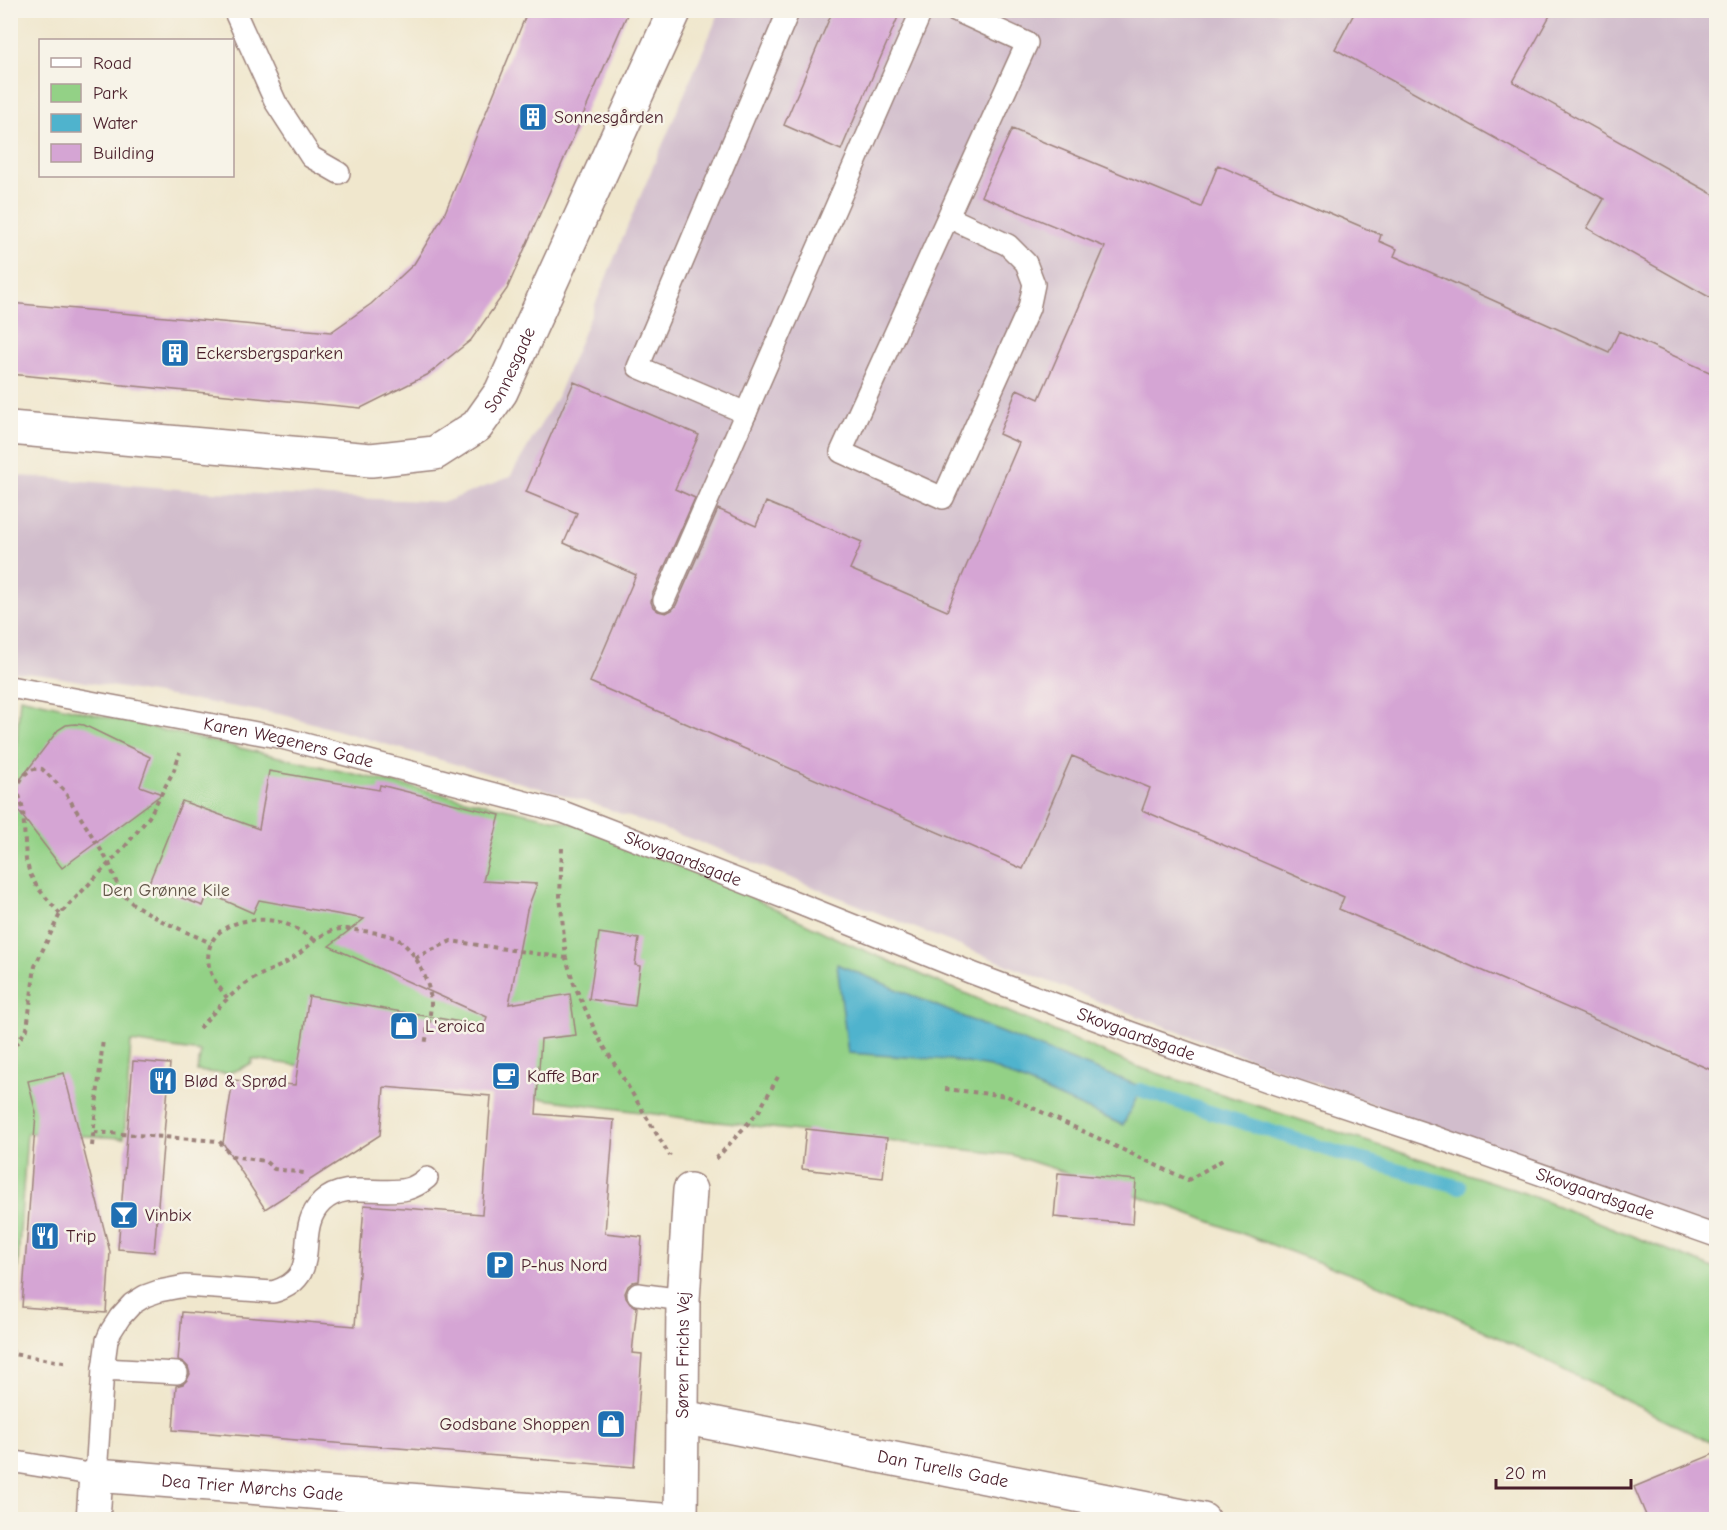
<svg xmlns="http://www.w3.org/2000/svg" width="1727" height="1530" viewBox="0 0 1727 1530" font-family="'Comic Neue',sans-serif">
<rect width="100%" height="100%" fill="#f7f3e8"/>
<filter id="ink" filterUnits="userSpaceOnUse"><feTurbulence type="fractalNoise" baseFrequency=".0167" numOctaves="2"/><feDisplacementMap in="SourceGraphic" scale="12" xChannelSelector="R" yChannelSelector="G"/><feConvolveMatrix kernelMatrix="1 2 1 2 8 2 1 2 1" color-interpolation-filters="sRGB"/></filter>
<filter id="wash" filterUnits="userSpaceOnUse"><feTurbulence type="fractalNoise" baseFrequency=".008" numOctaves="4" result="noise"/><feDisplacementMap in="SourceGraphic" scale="24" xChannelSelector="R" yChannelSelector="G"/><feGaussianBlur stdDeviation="1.35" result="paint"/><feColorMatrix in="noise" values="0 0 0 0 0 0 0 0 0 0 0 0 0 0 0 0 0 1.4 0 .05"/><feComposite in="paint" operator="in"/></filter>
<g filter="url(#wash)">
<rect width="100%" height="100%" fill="#f0e7cd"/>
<path fill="#d1bdcc" d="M 720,11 L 1716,11 L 1716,1233 L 1100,1002 L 713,847 L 591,803 L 284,715 L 44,675 L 11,672 L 10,475 L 214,492 L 445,502 L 510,477 L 557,397 L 628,225 Z"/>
<path fill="#93d186" stroke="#6e7858" stroke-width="1.5" d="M 20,697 L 266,754 L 623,835 L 840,940 L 1138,1067 L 1519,1191 L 1716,1269 L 1716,1445 L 1430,1304 L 1174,1208 L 1012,1155 L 691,1119 L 252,1059 L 252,1063 C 228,1076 224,1074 197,1071 L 201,1052 L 131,1042 L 124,1138 L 27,1133 L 16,1290 L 11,1289 L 10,791 L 13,793 Z"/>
<path fill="#4fb3cd" stroke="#4c697c" stroke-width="1.5" d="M 837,964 L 992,1029 L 1142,1087 L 1123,1125 L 990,1067 L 949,1060 L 848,1053 Z"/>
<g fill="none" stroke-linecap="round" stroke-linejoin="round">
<path stroke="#4fb3cd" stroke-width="14" d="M 1140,1090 L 1342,1154 L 1460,1187"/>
</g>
<g id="blocks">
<path fill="#d5a5d4" d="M 528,10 L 629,10 L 507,289 L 471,340 L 427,375 L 361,408 L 10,374 L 10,303 L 331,332 L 371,304 L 414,264 L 444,215 Z
M 833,10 L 901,10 L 841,150 L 784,125 Z
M 1356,10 L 1553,10 L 1513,82 L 1716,196 L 1716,301 L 1587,228 L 1604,199 L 1335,49 Z
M 1012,129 L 1201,207 L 1218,165 L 1381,235 L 1379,241 L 1397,249 L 1394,256 L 1609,352 L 1619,331 L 1716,375 L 1716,1072 L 1339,909 L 1344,897 L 1142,810 L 1150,788 L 1072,756 L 1023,869 L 590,682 L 636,575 L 564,543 L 577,513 L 526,492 L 574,382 L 699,435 L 675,489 L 695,498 L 652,595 L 651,602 L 653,607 L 658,611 L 666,613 L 672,610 L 676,605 L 718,509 L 756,526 L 766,502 L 862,542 L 850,569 L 947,611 L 1019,443 L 999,434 L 1017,389 L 1039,399 L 1105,247 L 981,196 Z
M 75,724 L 84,725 L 150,757 L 140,786 L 162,794 L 62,868 L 10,800 L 10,793 L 58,730 L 66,725 Z
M 269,771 L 379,790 L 380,785 L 500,815 L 483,881 L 537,884 L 527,910 L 509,1004 L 570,994 L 576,1035 L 541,1039 L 536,1114 L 614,1120 L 605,1233 L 642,1237 L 639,1281 L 633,1282 L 628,1286 L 625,1293 L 626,1298 L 630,1304 L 637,1307 L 632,1353 L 642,1354 L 634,1467 L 173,1430 L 176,1386 L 183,1384 L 187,1380 L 190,1374 L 188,1367 L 183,1362 L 178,1360 L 182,1312 L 355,1326 L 364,1205 L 482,1214 L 491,1096 L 384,1087 L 380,1135 L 265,1209 L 223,1143 L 233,1080 L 295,1085 L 309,996 L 484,1026 L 487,1017 L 329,946 L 364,919 L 259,900 L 253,913 L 208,893 L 203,906 L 148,885 L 182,801 L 259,829 Z
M 599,933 L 639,939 L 635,965 L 640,966 L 635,1006 L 589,999 Z
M 133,1061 L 170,1064 L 154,1252 L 118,1249 Z
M 64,1073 L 110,1252 L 106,1313 L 22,1307 L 36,1113 L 28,1081 Z
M 806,1129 L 887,1138 L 883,1178 L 802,1169 Z
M 1058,1173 L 1136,1180 L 1133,1224 L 1054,1217 Z
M 1716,1453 L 1716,1520 L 1648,1520 L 1634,1487 Z"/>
</g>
</g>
<g filter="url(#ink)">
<use href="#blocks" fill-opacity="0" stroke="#9d837c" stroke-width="1.5"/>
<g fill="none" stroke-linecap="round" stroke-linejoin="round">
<g stroke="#9d837c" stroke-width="24">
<g id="service">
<path d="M 234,10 L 276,103 L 311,157 L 339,173"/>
<path d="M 948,217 L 1008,245 L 1026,263 L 1034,284 L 1029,308 L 943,498 L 841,452 L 1027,43 L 955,10"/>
<path d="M 746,413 L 638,367 L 789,10"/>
<path d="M 664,600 L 922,10"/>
<path id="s1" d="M 10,687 L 278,737 L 563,812 L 790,900 L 972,973 L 1132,1033 L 1276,1084 L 1426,1134 L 1716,1236"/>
<path d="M 638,1294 L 683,1300"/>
<path d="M 103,1369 L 107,1340 L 111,1331 L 120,1317 L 132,1304 L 145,1296 L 159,1291 L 185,1286 L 273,1292 C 327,1276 291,1232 322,1202 C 345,1180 380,1196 407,1189 C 415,1187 421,1183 427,1178"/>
<path d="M 10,1461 L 96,1475 L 103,1369 L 177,1373"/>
</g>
</g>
<g stroke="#9d837c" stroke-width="36">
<g id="minor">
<path id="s2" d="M 10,428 L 371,460 L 435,453 L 477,426 L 501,392 L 675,10"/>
<path id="s3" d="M 682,1417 L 1203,1520"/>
<path id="s4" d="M 93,1520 L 96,1475 L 661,1520"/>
<path id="s5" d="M 681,1520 L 683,1300 L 690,1190"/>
</g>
</g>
<path stroke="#9d837c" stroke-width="4" stroke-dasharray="4.5 4.5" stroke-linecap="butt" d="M 10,783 L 17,788
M 562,848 L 560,896 L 566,958 L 574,984 L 597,1035 L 670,1156
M 60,914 L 37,887 L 30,874 L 26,860 L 23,809 L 17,788 C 22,776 28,767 42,769 L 63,789 L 109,863 L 117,884 L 125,896 L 133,904 L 162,921 L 211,943
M 415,958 L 451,941 L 566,958
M 227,998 C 221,989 211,978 209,966 C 201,922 255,913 286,924 C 296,928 306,935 315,940
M 199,1028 C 215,1011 230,994 250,981 C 263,972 279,968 292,959 C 310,947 323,927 347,929 C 362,931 379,932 393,937 C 414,945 431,983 431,1004 C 430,1018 427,1032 425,1046
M 10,1052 L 27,1029 L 35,966 L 60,914 L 123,849 L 149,817 L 174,770 L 180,753
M 945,1089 L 1007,1096 L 1188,1180 L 1226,1158
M 94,1132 L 219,1141 L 232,1156 L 265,1161 L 274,1169 L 304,1173
M 92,1146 L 103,1039
M 716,1159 L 759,1111 L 779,1075
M 10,1339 L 13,1354 L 69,1363"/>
<use href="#service" stroke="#fff" stroke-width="21"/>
<use href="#minor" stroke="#fff" stroke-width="33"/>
</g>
</g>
<defs>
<g id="building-square" transform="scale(1.5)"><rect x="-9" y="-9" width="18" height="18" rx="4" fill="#1f6fb2" stroke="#f7f3e8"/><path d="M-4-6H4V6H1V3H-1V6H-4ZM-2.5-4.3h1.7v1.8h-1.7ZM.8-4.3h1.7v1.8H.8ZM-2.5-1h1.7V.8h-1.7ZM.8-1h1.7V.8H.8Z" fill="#fff"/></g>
<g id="shop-square" transform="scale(1.5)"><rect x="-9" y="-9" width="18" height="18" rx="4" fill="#1f6fb2" stroke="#f7f3e8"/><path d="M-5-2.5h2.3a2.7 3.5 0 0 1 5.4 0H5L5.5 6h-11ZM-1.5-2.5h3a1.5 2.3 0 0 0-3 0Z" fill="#fff"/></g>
<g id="cafe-square" transform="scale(1.5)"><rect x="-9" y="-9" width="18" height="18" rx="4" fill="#1f6fb2" stroke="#f7f3e8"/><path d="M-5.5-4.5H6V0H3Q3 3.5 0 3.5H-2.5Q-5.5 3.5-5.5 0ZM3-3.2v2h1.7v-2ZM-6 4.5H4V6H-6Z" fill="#fff"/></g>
<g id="restaurant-square" transform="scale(1.5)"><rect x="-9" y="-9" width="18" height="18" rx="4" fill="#1f6fb2" stroke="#f7f3e8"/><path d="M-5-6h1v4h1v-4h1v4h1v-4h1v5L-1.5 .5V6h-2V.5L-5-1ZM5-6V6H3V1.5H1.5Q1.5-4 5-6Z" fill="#fff"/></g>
<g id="bar-square" transform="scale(1.5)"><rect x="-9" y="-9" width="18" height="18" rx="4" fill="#1f6fb2" stroke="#f7f3e8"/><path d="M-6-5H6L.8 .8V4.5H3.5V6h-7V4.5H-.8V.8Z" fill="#fff"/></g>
<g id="parking-square" transform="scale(1.5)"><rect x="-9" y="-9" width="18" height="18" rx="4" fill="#1f6fb2" stroke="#f7f3e8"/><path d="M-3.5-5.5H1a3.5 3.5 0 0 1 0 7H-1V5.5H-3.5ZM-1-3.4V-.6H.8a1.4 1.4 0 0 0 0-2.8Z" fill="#fff"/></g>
</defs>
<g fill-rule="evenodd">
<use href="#building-square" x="533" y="117"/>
<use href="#building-square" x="175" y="353"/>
<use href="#shop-square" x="404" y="1026"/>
<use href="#cafe-square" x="506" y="1076"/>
<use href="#restaurant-square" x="163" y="1081"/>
<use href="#bar-square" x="124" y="1215"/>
<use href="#restaurant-square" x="45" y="1236"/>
<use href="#parking-square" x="500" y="1265"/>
<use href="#shop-square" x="611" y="1424"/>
</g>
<g text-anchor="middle" stroke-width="5" stroke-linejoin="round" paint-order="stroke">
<g font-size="18" fill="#4a1f2b" stroke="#f7f3e8" text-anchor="start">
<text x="554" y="123">Sonnesgården</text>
<text x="196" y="359">Eckersbergsparken</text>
<text x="425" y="1032">L'eroica</text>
<text x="527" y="1082">Kaffe Bar</text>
<text x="184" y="1087">Blød &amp; Sprød</text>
<text x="145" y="1221">Vinbix</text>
<text x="66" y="1242">Trip</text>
<text x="521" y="1271">P-hus Nord</text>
<text x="590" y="1430" text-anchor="end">Godsbane Shoppen</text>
</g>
<g font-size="18" fill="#4a1f2b" stroke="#f7f3e8">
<text dy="6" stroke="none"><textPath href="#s2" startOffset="542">Sonnesgade</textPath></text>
<text dy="6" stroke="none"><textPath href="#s1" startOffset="284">Karen Wegeners Gade</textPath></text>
<text dy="6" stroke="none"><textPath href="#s1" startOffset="696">Skovgaardsgade</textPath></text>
<text dy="6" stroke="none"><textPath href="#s1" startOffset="1182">Skovgaardsgade</textPath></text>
<text dy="6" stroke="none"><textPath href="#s1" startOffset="1668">Skovgaardsgade</textPath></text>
<text dy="6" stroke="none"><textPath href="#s5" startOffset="165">Søren Frichs Vej</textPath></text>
<text dy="6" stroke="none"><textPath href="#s3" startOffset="266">Dan Turells Gade</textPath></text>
<text dy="6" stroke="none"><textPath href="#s4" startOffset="202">Dea Trier Mørchs Gade</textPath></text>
</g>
<g font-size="18" fill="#605446" stroke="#f7f3e8">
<text x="166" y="896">Den Grønne Kile</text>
</g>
</g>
<rect width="1727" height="1530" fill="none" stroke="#f7f3e8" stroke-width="36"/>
<rect x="39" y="39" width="195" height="138" fill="#f7f3e8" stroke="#b29e9c" stroke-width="1.5"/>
<rect x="51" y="58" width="30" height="9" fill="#ffffff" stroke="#b29e9c" stroke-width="1.5"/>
<text x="93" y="69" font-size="18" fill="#4a1f2b">Road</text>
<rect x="51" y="84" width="30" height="18" fill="#93d186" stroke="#b29e9c" stroke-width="1.5"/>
<text x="93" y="99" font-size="18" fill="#4a1f2b">Park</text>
<rect x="51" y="114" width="30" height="18" fill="#4fb3cd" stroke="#b29e9c" stroke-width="1.5"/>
<text x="93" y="129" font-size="18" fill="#4a1f2b">Water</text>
<rect x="51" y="144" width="30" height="18" fill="#d5a5d4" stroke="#b29e9c" stroke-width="1.5"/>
<text x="93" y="159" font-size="18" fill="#4a1f2b">Building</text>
<path d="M1496 1479v9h135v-9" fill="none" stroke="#4a1f2b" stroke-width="3"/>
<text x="1505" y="1479" font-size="18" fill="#4a1f2b" stroke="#f7f3e8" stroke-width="4.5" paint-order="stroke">20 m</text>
</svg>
